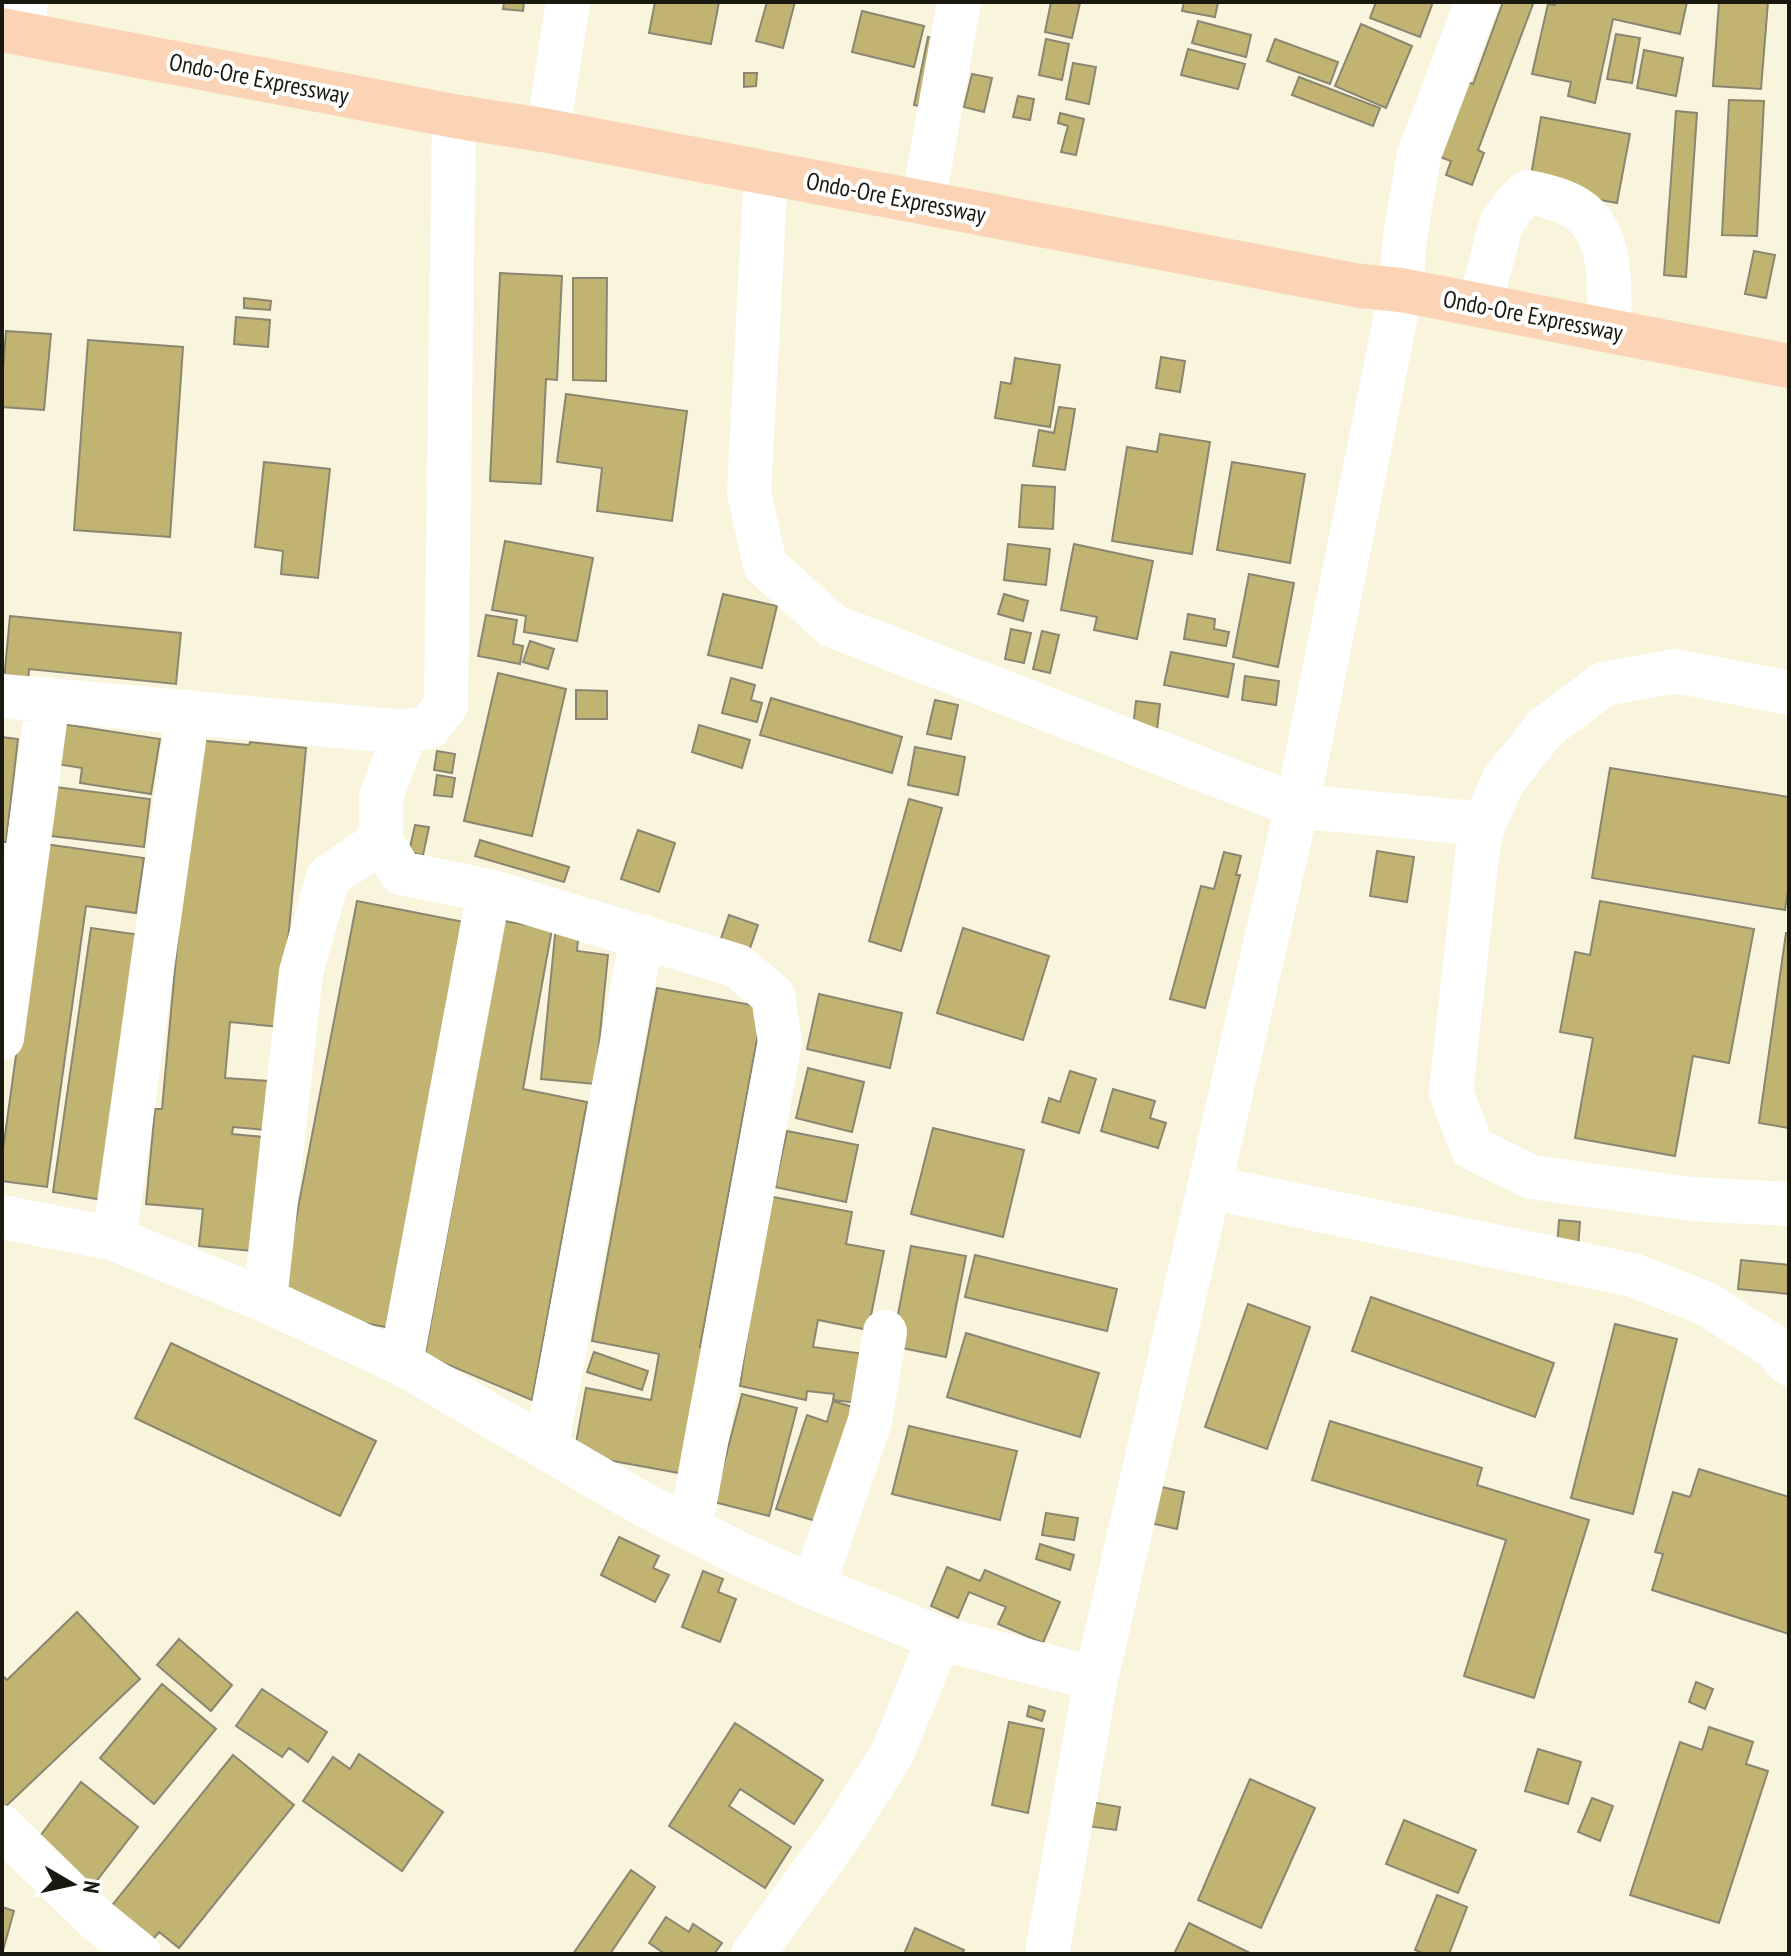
<svg xmlns="http://www.w3.org/2000/svg" width="1791" height="1956" viewBox="0 0 1791 1956" font-family="'PT Sans Narrow',sans-serif">
<rect width="100%" height="100%" fill="#f9f5dd"/>
<path fill="#c1b472" stroke="#8a8671" stroke-width="2" d="M 497,2 L 524,2 L 523,11 L 503,9 L 504,3 Z
M 655,2 L 719,2 L 711,44 L 649,33 Z
M 767,2 L 795,2 L 783,48 L 756,41 Z
M 1051,2 L 1080,3 L 1072,38 L 1045,32 Z
M 1184,2 L 1218,2 L 1215,17 L 1182,11 Z
M 1376,2 L 1433,2 L 1420,37 L 1370,18 Z
M 1503,2 L 1527,2 L 1533,4 L 1478,150 L 1484,153 L 1472,185 L 1446,175 L 1451,161 L 1429,153 L 1462,80 L 1473,84 Z
M 1555,2 L 1687,2 L 1680,34 L 1613,19 L 1595,103 L 1568,96 L 1571,82 L 1532,74 L 1548,4 L 1555,5 Z
M 1719,2 L 1768,2 L 1761,89 L 1713,86 Z
M 862,11 L 924,26 L 914,67 L 852,52 Z
M 1198,21 L 1251,35 L 1246,57 L 1192,43 Z
M 1361,24 L 1412,46 L 1386,108 L 1335,86 Z
M 1616,34 L 1640,38 L 1632,83 L 1607,79 Z
M 928,37 L 944,40 L 930,108 L 914,105 Z
M 1046,39 L 1069,44 L 1062,80 L 1039,75 Z
M 1275,39 L 1338,62 L 1330,84 L 1267,61 Z
M 1188,49 L 1245,64 L 1238,89 L 1181,75 Z
M 1644,50 L 1683,58 L 1676,96 L 1637,88 Z
M 1073,63 L 1096,67 L 1089,104 L 1066,99 Z
M 744,73 L 757,73 L 756,86 L 744,87 Z
M 972,74 L 992,78 L 984,112 L 964,107 Z
M 1299,77 L 1380,108 L 1373,126 L 1292,95 Z
M 1018,96 L 1034,99 L 1030,120 L 1013,117 Z
M 1729,100 L 1764,101 L 1757,236 L 1722,235 Z
M 1676,111 L 1697,113 L 1686,277 L 1664,275 Z
M 1060,113 L 1084,119 L 1076,155 L 1061,152 L 1068,126 L 1058,123 Z
M 1541,117 L 1630,134 L 1617,203 L 1529,187 Z
M 1754,251 L 1775,255 L 1766,298 L 1745,294 Z
M 500,273 L 562,276 L 557,380 L 546,379 L 541,484 L 490,481 Z
M 573,278 L 607,278 L 606,381 L 573,380 Z
M 244,298 L 271,301 L 270,310 L 244,308 Z
M 236,317 L 270,320 L 268,347 L 234,344 Z
M 6,331 L 51,334 L 44,410 L 2,407 L 2,381 Z
M 88,340 L 183,347 L 170,537 L 74,530 Z
M 1161,357 L 1185,361 L 1180,392 L 1156,388 Z
M 1015,358 L 1060,365 L 1050,427 L 995,418 L 1001,382 L 1011,384 Z
M 566,394 L 687,411 L 672,521 L 597,511 L 602,468 L 557,462 Z
M 1059,407 L 1075,409 L 1065,470 L 1033,466 L 1039,430 L 1054,433 Z
M 1160,434 L 1210,442 L 1192,554 L 1112,541 L 1127,447 L 1157,452 Z
M 264,462 L 330,469 L 318,578 L 281,574 L 283,551 L 255,547 Z
M 1232,462 L 1305,474 L 1290,563 L 1217,550 Z
M 1022,485 L 1055,487 L 1053,529 L 1019,527 Z
M 505,541 L 593,558 L 577,641 L 524,632 L 526,616 L 492,610 Z
M 1008,544 L 1050,549 L 1046,585 L 1004,580 Z
M 1074,544 L 1153,561 L 1137,639 L 1094,630 L 1097,617 L 1061,610 Z
M 1249,574 L 1294,583 L 1278,667 L 1233,657 Z
M 723,594 L 777,606 L 762,668 L 708,655 Z
M 1004,594 L 1028,601 L 1023,621 L 998,614 Z
M 1188,614 L 1215,619 L 1214,629 L 1229,632 L 1226,646 L 1184,639 Z
M 486,615 L 517,620 L 513,644 L 523,646 L 520,664 L 478,656 Z
M 10,616 L 181,633 L 176,684 L 29,669 L 28,683 L 4,680 Z
M 1011,629 L 1031,633 L 1024,663 L 1005,659 Z
M 1042,631 L 1059,635 L 1050,673 L 1033,669 Z
M 530,641 L 554,649 L 548,669 L 523,662 Z
M 1171,652 L 1234,664 L 1228,697 L 1164,685 Z
M 498,673 L 566,689 L 532,836 L 464,821 Z
M 1245,676 L 1279,681 L 1276,705 L 1242,700 Z
M 731,678 L 755,685 L 751,700 L 762,703 L 757,722 L 722,713 Z
M 576,690 L 607,691 L 607,719 L 576,719 Z
M 771,698 L 902,737 L 892,773 L 760,735 Z
M 935,700 L 958,705 L 951,739 L 927,734 Z
M 1136,701 L 1160,704 L 1156,739 L 1132,736 Z
M 56,723 L 160,739 L 151,794 L 80,783 L 82,768 L 51,763 Z
M 699,725 L 750,740 L 742,768 L 692,752 Z
M 2,737 L 18,739 L 6,842 L 2,842 Z
M 196,740 L 249,745 L 250,742 L 306,748 L 280,1027 L 230,1022 L 225,1078 L 270,1081 L 266,1130 L 233,1127 L 232,1134 L 263,1137 L 253,1251 L 199,1246 L 203,1209 L 146,1204 L 155,1109 L 162,1109 Z
M 915,747 L 965,757 L 958,795 L 908,785 Z
M 437,751 L 455,754 L 452,773 L 434,770 Z
M 1610,768 L 1789,797 L 1789,884 L 1785,910 L 1592,878 Z
M 437,775 L 455,778 L 452,797 L 434,795 Z
M 48,786 L 150,799 L 144,847 L 43,835 Z
M 909,799 L 942,808 L 901,951 L 869,941 Z
M 415,825 L 429,827 L 423,855 L 409,852 Z
M 638,830 L 675,843 L 659,892 L 621,879 Z
M 480,840 L 569,867 L 564,882 L 475,856 Z
M 45,844 L 144,858 L 136,913 L 86,906 L 47,1187 L 2,1181 L 2,1157 Z
M 1377,851 L 1414,857 L 1407,902 L 1370,896 Z
M 1224,852 L 1241,856 L 1236,875 L 1240,875 L 1205,1008 L 1170,999 L 1201,886 L 1214,889 Z
M 357,901 L 469,923 L 391,1328 L 279,1307 Z
M 1600,901 L 1754,929 L 1729,1063 L 1693,1056 L 1675,1156 L 1575,1138 L 1593,1038 L 1560,1032 L 1575,952 L 1590,955 Z
M 729,915 L 758,925 L 747,957 L 718,947 Z
M 504,921 L 552,929 L 523,1089 L 587,1102 L 532,1400 L 425,1355 Z
M 556,925 L 579,927 L 577,951 L 608,955 L 595,1084 L 541,1079 Z
M 91,928 L 141,935 L 103,1200 L 53,1192 Z
M 963,928 L 1049,956 L 1023,1040 L 937,1013 Z
M 1786,933 L 1789,933 L 1789,1128 L 1759,1123 Z
M 657,988 L 763,1007 L 700,1347 L 707,1348 L 679,1473 L 574,1454 L 586,1388 L 651,1400 L 659,1354 L 592,1341 Z
M 819,994 L 902,1013 L 890,1068 L 807,1049 Z
M 808,1068 L 864,1082 L 852,1132 L 796,1118 Z
M 1070,1071 L 1096,1079 L 1079,1133 L 1042,1122 L 1049,1098 L 1060,1102 Z
M 1113,1089 L 1155,1101 L 1150,1118 L 1166,1123 L 1158,1148 L 1101,1131 Z
M 933,1128 L 1024,1150 L 1003,1237 L 911,1214 Z
M 787,1131 L 858,1145 L 846,1202 L 775,1187 Z
M 768,1196 L 852,1212 L 846,1244 L 884,1251 L 868,1330 L 818,1320 L 813,1347 L 865,1354 L 858,1403 L 833,1400 L 834,1394 L 807,1391 L 806,1400 L 740,1386 Z
M 1559,1220 L 1580,1222 L 1578,1248 L 1557,1247 Z
M 911,1246 L 966,1256 L 946,1357 L 892,1346 Z
M 975,1255 L 1117,1289 L 1107,1331 L 965,1297 Z
M 1741,1260 L 1789,1265 L 1789,1294 L 1738,1289 Z
M 1371,1297 L 1554,1363 L 1535,1417 L 1352,1351 Z
M 1248,1304 L 1310,1327 L 1267,1449 L 1205,1427 Z
M 1615,1324 L 1677,1339 L 1633,1514 L 1571,1498 Z
M 966,1333 L 1099,1373 L 1080,1437 L 947,1397 Z
M 171,1343 L 376,1441 L 340,1516 L 135,1418 Z
M 594,1352 L 648,1371 L 642,1390 L 587,1372 Z
M 742,1394 L 797,1408 L 769,1516 L 714,1502 Z
M 833,1401 L 856,1408 L 819,1522 L 776,1509 L 807,1415 L 827,1422 Z
M 1330,1421 L 1482,1468 L 1477,1485 L 1589,1520 L 1534,1698 L 1464,1676 L 1506,1540 L 1312,1480 Z
M 909,1426 L 1017,1451 L 1000,1520 L 892,1494 Z
M 1699,1469 L 1789,1497 L 1789,1634 L 1652,1590 L 1663,1554 L 1655,1552 L 1673,1492 L 1690,1497 Z
M 1153,1485 L 1184,1492 L 1177,1529 L 1146,1522 Z
M 1046,1513 L 1078,1518 L 1074,1540 L 1042,1535 Z
M 619,1537 L 659,1556 L 653,1568 L 669,1575 L 655,1602 L 601,1575 Z
M 1040,1544 L 1074,1555 L 1070,1570 L 1036,1559 Z
M 947,1567 L 980,1581 L 985,1570 L 1060,1602 L 1043,1643 L 998,1624 L 1006,1607 L 969,1592 L 958,1618 L 931,1606 Z
M 703,1571 L 723,1579 L 718,1592 L 736,1599 L 720,1642 L 682,1627 Z
M 77,1612 L 140,1679 L 2,1810 L 2,1675 L 7,1680 Z
M 179,1639 L 232,1685 L 211,1711 L 157,1665 Z
M 1696,1682 L 1713,1689 L 1705,1709 L 1689,1702 Z
M 162,1684 L 216,1729 L 154,1804 L 100,1758 Z
M 262,1689 L 327,1732 L 308,1762 L 289,1748 L 282,1757 L 236,1726 Z
M 1029,1706 L 1045,1711 L 1042,1721 L 1027,1716 Z
M 1009,1722 L 1044,1729 L 1028,1813 L 992,1805 Z
M 735,1723 L 823,1780 L 794,1824 L 740,1789 L 729,1806 L 791,1847 L 765,1888 L 669,1826 Z
M 1709,1727 L 1753,1742 L 1746,1764 L 1768,1771 L 1719,1923 L 1630,1895 L 1680,1742 L 1702,1750 Z
M 1538,1749 L 1581,1762 L 1568,1804 L 1525,1791 Z
M 359,1754 L 443,1812 L 402,1871 L 303,1801 L 333,1757 L 350,1769 Z
M 233,1755 L 294,1805 L 179,1948 L 159,1932 L 150,1943 L 109,1909 Z
M 1250,1779 L 1315,1808 L 1261,1928 L 1198,1900 Z
M 81,1782 L 138,1827 L 88,1892 L 31,1848 Z
M 1592,1798 L 1613,1806 L 1600,1841 L 1578,1832 Z
M 1091,1802 L 1120,1807 L 1116,1830 L 1087,1826 Z
M 1404,1820 L 1476,1850 L 1458,1893 L 1386,1864 Z
M 631,1870 L 655,1887 L 610,1954 L 573,1954 Z
M 1437,1895 L 1467,1907 L 1449,1954 L 1425,1954 L 1415,1950 Z
M 2,1907 L 14,1911 L 2,1954 Z
M 666,1917 L 689,1932 L 693,1924 L 722,1943 L 714,1954 L 665,1954 L 649,1943 Z
M 1189,1923 L 1252,1954 L 1174,1954 Z
M 915,1928 L 964,1950 L 962,1954 L 904,1954 Z"/>
<g fill="none" stroke-linecap="round" stroke-linejoin="round">
<path stroke="#fff" stroke-width="44" d="M 23,34 L 26,2
M 548,131 L 568,2
M 766,174 L 749,492 L 765,565 L 833,626 L 1297,806 L 1484,824
M 923,203 L 959,2
M 1480,305 L 1501,224 L 1516,203 L 1528,192 C 1544,195 1562,199 1576,208 C 1614,231 1610,293 1609,331
M 1789,693 L 1676,671 L 1604,684 L 1545,728 L 1503,781 L 1484,824 L 1478,847 L 1451,1092 L 1472,1148 L 1531,1177 L 1691,1199 L 1789,1204
M 2,696 L 405,732 L 429,727 L 446,705 L 454,116
M 405,732 L 381,797 L 381,841 L 401,873 L 489,891 L 738,966 L 773,996 L 780,1042 L 690,1528
M 2,1038 L 48,700
M 1209,1187 L 1633,1275 L 1705,1303 L 1774,1347 L 1789,1364
M 2,1217 L 114,1239 L 265,1300 L 401,1363 L 639,1502 L 740,1554 L 813,1587 L 939,1638 L 1096,1679
M 114,1239 L 188,712
M 265,1300 L 301,972 L 328,877 L 381,841
M 401,1363 L 489,891
M 546,1448 L 642,936
M 813,1587 L 870,1421 L 885,1332
M 2,1827 L 96,1919 L 139,1954
M 753,1954 L 841,1834 L 892,1754 L 939,1638
M 1047,1954 L 1096,1679 L 1297,806 L 1401,290 L 1405,237 L 1419,155 L 1477,2"/>
<path stroke="#fad4b4" stroke-width="44" d="M 2,30 L 454,116 L 548,131 L 1360,286 L 1401,290 L 1789,366"/>
</g>
<g text-anchor="middle" stroke-width="8" stroke-linejoin="round" paint-order="stroke">
<g font-size="24" fill="#1a1910" stroke="#fff">
<text transform="translate(259 79) rotate(11)" y="8">Ondo-Ore Expressway</text>
<text transform="translate(896 198) rotate(11)" y="8">Ondo-Ore Expressway</text>
<text transform="translate(1533 316) rotate(11)" y="8">Ondo-Ore Expressway</text>
</g>
</g>
<rect width="1791" height="1956" fill="none" stroke="#1a1910" stroke-width="8"/>
<g transform="translate(72 1884) rotate(99)" stroke="#ffffff" stroke-width="6" paint-order="stroke">
<path d="M0-6L14 30L0 20L-14 30Z" fill="#1a1910"/>
<text y="-12" font-size="22" font-weight="bold" text-anchor="middle" fill="#1a1910">N</text>
</g>
</svg>
